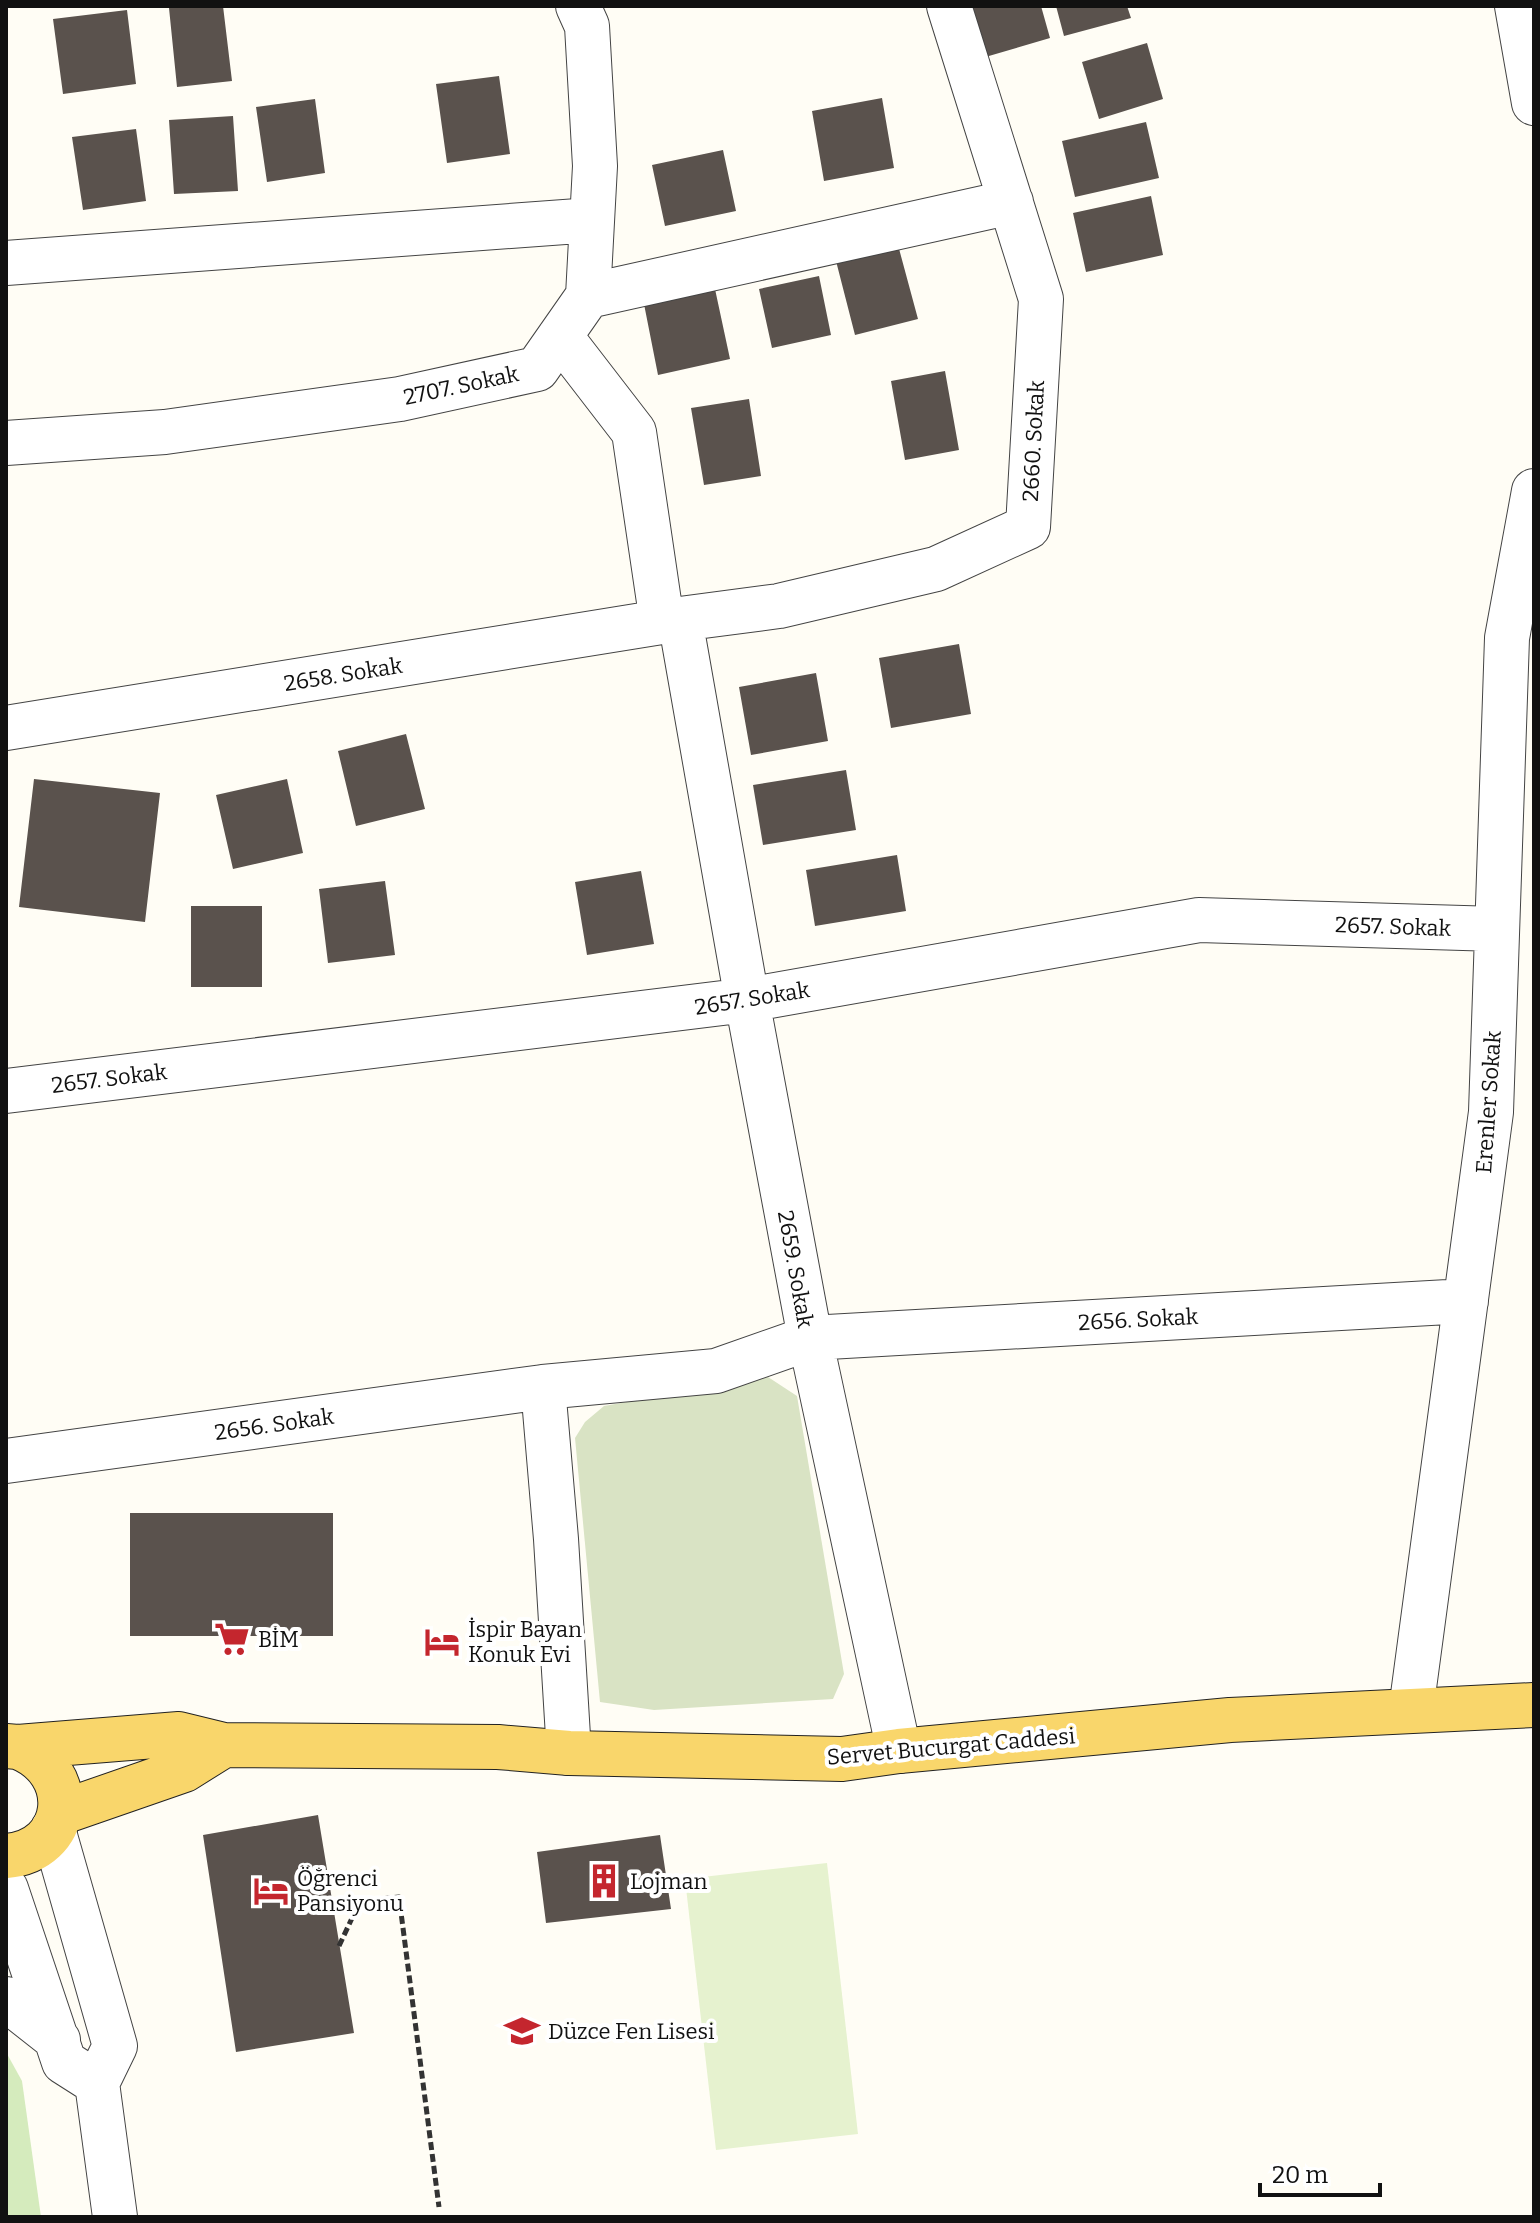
<svg xmlns="http://www.w3.org/2000/svg" width="1540" height="2223" viewBox="0 0 1540 2223" font-family="Bitter,serif">
<rect width="100%" height="100%" fill="#fffdf5"/>
<path fill="#d5ebbd" d="M 6,2052 L 22,2081 L 41,2217 L 6,2217 Z"/>
<path fill="#d9e3c4" d="M 768,1377 L 797,1396 L 844,1674 L 833,1699 L 654,1710 L 600,1702 L 575,1438 L 585,1422 L 604,1406 Z"/>
<path fill="#e6f2cf" d="M 827,1863 L 858,2134 L 716,2150 L 685,1879 Z"/>
<path fill="#5a524d" d="M 187,6 L 223,6 L 232,81 L 177,87 L 169,8 Z
M 967,6 L 1041,6 L 1050,38 L 982,58 Z
M 1056,6 L 1127,6 L 1131,18 L 1064,36 Z
M 127,10 L 136,84 L 63,94 L 53,19 Z
M 1147,43 L 1163,99 L 1099,119 L 1082,62 Z
M 499,76 L 510,154 L 447,163 L 436,84 Z
M 882,98 L 894,168 L 824,181 L 812,111 Z
M 315,99 L 325,173 L 267,182 L 256,107 Z
M 233,116 L 238,191 L 174,194 L 169,120 Z
M 1146,122 L 1159,178 L 1075,197 L 1062,141 Z
M 136,129 L 146,201 L 83,210 L 72,137 Z
M 723,150 L 736,211 L 665,226 L 652,165 Z
M 1151,196 L 1163,255 L 1086,272 L 1073,213 Z
M 898,245 L 918,319 L 855,335 L 836,261 Z
M 819,276 L 831,335 L 772,348 L 759,289 Z
M 715,289 L 730,359 L 658,375 L 644,304 Z
M 945,371 L 959,450 L 905,460 L 891,381 Z
M 749,399 L 761,476 L 704,485 L 691,408 Z
M 959,644 L 971,714 L 891,728 L 879,658 Z
M 816,673 L 828,741 L 751,755 L 739,687 Z
M 406,734 L 425,809 L 356,826 L 338,751 Z
M 846,770 L 856,830 L 763,845 L 753,785 Z
M 34,779 L 160,793 L 145,922 L 19,907 Z
M 287,779 L 303,853 L 233,869 L 216,795 Z
M 897,855 L 906,911 L 815,926 L 806,870 Z
M 641,871 L 654,944 L 587,955 L 575,882 Z
M 385,881 L 395,955 L 328,963 L 319,889 Z
M 191,906 L 262,906 L 262,987 L 191,987 Z
M 130,1513 L 333,1513 L 333,1636 L 130,1636 Z
M 318,1815 L 354,2033 L 236,2052 L 203,1835 Z
M 660,1835 L 671,1909 L 546,1923 L 537,1852 Z"/>
<g fill="none" stroke-linecap="round" stroke-linejoin="round">
<g stroke="#444" stroke-width="46">
<path id="minor" d="M 1517,6 L 1534,103
M 6,263 L 592,220
M 588,296 L 1011,202
M 560,336 L 634,432 L 662,622
M 6,443 L 165,432 L 400,399 L 537,369 L 588,296 L 595,166 L 587,26 L 578,6
M 6,728 L 680,619 L 779,606 L 936,569 L 1028,527 L 1041,299 L 949,6
M 6,1091 L 747,1000 L 1199,920 L 1497,929
M 6,1461 L 543,1387
M 1411,1710 L 1491,1112 L 1507,638 L 1534,491
M 899,1751 L 810,1338 L 1466,1301
M 569,1753 L 556,1539 L 543,1387 L 716,1371 L 810,1338 L 747,1000 L 680,619
M 53,1829 L 115,2046 L 97,2083 L 115,2217
M 6,1889 L 64,2062 L 97,2083
M 6,1999 L 58,2040"/>
</g>
<g stroke="#222" stroke-width="46">
<path id="major" d="M 6,1746 L 18,1747 L 179,1734 L 224,1745 L 498,1747 L 569,1753 L 842,1759 L 899,1751 L 1230,1720 L 1534,1705
M 60,1813 L 184,1770 L 224,1745
M 6,1856 C 72,1851 80,1771 18,1747"/>
</g>
<path stroke="#333" stroke-width="5" stroke-dasharray="8 4" stroke-linecap="butt" d="M 339,1946 L 360,1901 L 399,1897 L 439,2207"/>
<use href="#minor" stroke="#fff" stroke-width="44"/>
<use href="#major" stroke="#f9d66b" stroke-width="44"/>
</g>
<defs>
<g id="supermarket-bare" transform="scale(2.76)"><path d="M-6-5.5h2.5l.6 2H6L4.5 2H-2.5L-4.4-4H-6ZM-1.5 3.2a1.3 1.3 0 1 0 .1 0ZM3 3.2a1.3 1.3 0 1 0 .1 0Z" fill="#c4262e" stroke="#fff" stroke-width="2.5" paint-order="stroke"/></g>
<g id="hotel-bare" transform="scale(2.76)"><path d="M-6-4.5h1.5V1H6V5H4.5V3h-9V5H-6ZM-4 0a1.8 1.8 0 1 1 3.6 0ZM.5 0V-2.5h3Q6-2.5 6 0Z" fill="#c4262e" stroke="#fff" stroke-width="2.5" paint-order="stroke"/></g>
<g id="building-bare" transform="scale(2.76)"><path d="M-4-6H4V6H1V3H-1V6H-4ZM-2.5-4.3h1.7v1.8h-1.7ZM.8-4.3h1.7v1.8H.8ZM-2.5-1h1.7V.8h-1.7ZM.8-1h1.7V.8H.8Z" fill="#c4262e" stroke="#fff" stroke-width="2.5" paint-order="stroke"/></g>
<g id="school-bare" transform="scale(2.76)"><path d="M0-5L7-2L0 1L-7-2ZM-4 1L0 2.5L4 1V4Q0 6-4 4Z" fill="#c4262e" stroke="#fff" stroke-width="2.5" paint-order="stroke"/></g>
</defs>
<g fill-rule="evenodd">
<use href="#supermarket-bare" x="232" y="1639"/>
<use href="#hotel-bare" x="442" y="1642"/>
<use href="#building-bare" x="604" y="1881"/>
<use href="#hotel-bare" x="271" y="1891"/>
<use href="#school-bare" x="522" y="2031"/>
</g>
<g text-anchor="middle" stroke-width="8" stroke-linejoin="round" paint-order="stroke">
<g font-size="22" fill="#111" stroke="#fff">
<text transform="translate(461 385) rotate(-12)" y="8">2707. Sokak</text>
<text transform="translate(1033 441) rotate(-87)" y="8">2660. Sokak</text>
<text transform="translate(343 674) rotate(-9)" y="8">2658. Sokak</text>
<text transform="translate(1393 926) rotate(2)" y="8">2657. Sokak</text>
<text transform="translate(752 998) rotate(-9)" y="8">2657. Sokak</text>
<text transform="translate(109 1078) rotate(-7)" y="8">2657. Sokak</text>
<text transform="translate(1488 1102) rotate(-86)" y="8">Erenler Sokak</text>
<text transform="translate(796 1269) rotate(80)" y="8">2659. Sokak</text>
<text transform="translate(1138 1319) rotate(-3)" y="8">2656. Sokak</text>
<text transform="translate(274 1424) rotate(-8)" y="8">2656. Sokak</text>
<text transform="translate(951 1746) rotate(-5)" y="8">Servet Bucurgat Caddesi</text>
</g>
<g font-size="22" fill="#111" stroke="#fff" text-anchor="start">
<text x="468" y="1637">İspir Bayan<tspan x="468" dy="25">Konuk Evi</tspan></text>
<text x="258" y="1647">BİM</text>
<text x="297" y="1886">Öğrenci<tspan x="297" dy="25">Pansiyonu</tspan></text>
<text x="630" y="1889">Lojman</text>
<text x="548" y="2039">Düzce Fen Lisesi</text>
</g>
</g>
<rect width="1540" height="2223" fill="none" stroke="#111111" stroke-width="16"/>
<path d="M1260 2183v12h120v-12" fill="none" stroke="#111111" stroke-width="4"/>
<text x="1272" y="2183" font-size="24" fill="#111111" stroke="#ffffff" stroke-width="6" paint-order="stroke">20 m</text>
</svg>
